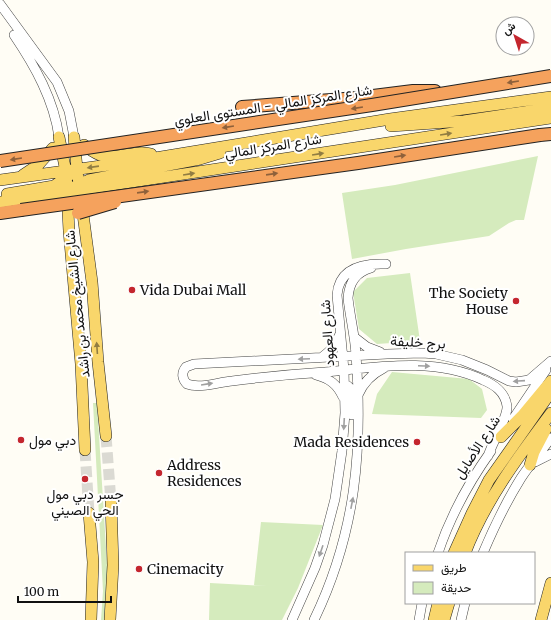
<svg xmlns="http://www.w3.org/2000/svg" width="551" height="620" viewBox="0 0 551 620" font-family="Merriweather,Vazirmatn,serif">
<rect width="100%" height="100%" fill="#fffdf5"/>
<path fill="#d5ebbd" d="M 538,156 L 524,220 L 516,220 L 509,223 L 489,236 L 406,249 L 352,259 L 342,193 L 395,185 Z
M 410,273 L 420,341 L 377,344 L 359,329 L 353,292 L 367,278 Z
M 392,372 L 469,379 L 482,389 L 487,410 L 481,418 L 372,414 L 377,394 Z
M 93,403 L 97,403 L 108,580 L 106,620 L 101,620 L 103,591 Z
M 261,522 L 323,525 L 298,588 L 282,620 L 209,620 L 210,583 L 268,586 L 254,585 Z"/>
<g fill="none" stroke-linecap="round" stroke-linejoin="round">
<path stroke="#dbdad3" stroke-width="11" stroke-dasharray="11 5.5" stroke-linecap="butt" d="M 106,436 L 111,502
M 85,450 L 89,513"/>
<g stroke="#444" stroke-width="10">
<path id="minor" d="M 0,4 L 57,82 L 69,111 L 74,137
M 14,35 C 35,66 54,100 59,137
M 354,337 L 367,347 L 380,352
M 321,358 L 333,348 L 340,334
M 316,375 C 330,379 337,384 343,397
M 344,389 L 348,386 L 350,388 L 352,415
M 358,395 C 363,383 372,374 384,368
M 513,419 L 546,370
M 488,456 C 492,443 508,417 507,406 C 505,392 495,385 483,380 C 434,357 378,367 325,372 C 294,374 263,377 232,381 C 219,382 200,389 187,384 C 182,379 181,373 186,367 L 194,364 L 387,354 L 422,353 L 436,354 L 462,360 L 487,370 L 509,381 L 516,382 L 529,380 L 551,361
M 535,462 L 551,454
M 438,553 C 450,517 469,482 491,451
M 483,553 C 494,527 506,502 521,478 C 530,464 541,452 551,438
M 292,620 L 315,568 L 323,545 L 335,499 L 342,451 L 345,413 L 344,370 L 337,295 C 339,268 363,263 386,264
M 314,620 C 356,533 363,450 356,355 C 355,336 350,317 348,298 C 349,283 356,272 371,268
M 419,620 L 422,603
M 461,620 L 465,603"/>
</g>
<g stroke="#222" stroke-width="12">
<path id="major" d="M 391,126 L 464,121 L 551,108
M 59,137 L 66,172 L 69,231 L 81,364 L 85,450
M 74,137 L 77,169 L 92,282 L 98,362 L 106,436
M 84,145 C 89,149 95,153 100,155 C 115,161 135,149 151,154
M 23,175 L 38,165 L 53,148
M 0,180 L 137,161 L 390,119 L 551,97
M 74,187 L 89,180 L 200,159 L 220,153
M 7,194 L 54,186 L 71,174
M 0,202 L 551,118
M 501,437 L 522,416 L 551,381
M 530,465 L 534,452 L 546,429
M 89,513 L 93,562 L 91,620
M 454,553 L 472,513 L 489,480 L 551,392
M 465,553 C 485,501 518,457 551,413
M 110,620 L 113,565 L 111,502
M 434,620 L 438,603
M 444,620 L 449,603
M 541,620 L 551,583"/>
</g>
<g stroke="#222" stroke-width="14">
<path id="highway" d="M 242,107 L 357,98 L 413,91 L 435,91
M 540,135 L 551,134
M 0,213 L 21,210"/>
</g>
<use href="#minor" stroke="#fff" stroke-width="9"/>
<use href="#major" stroke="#f9d66b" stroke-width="11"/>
<use href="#highway" stroke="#f5a25d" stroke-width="12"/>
<g stroke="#222" stroke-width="14" stroke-linecap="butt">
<path id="highway-bridge" d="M 0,161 L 372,105 L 551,76
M 21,210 L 358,163 L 540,135
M 78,213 L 115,202"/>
</g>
<use href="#highway-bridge" stroke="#f5a25d" stroke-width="12"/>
</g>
<defs><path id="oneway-solid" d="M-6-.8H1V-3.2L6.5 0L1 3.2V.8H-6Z"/></defs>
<g fill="#8e613b">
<use href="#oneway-solid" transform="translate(513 82) rotate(171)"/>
<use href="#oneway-solid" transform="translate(357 108) rotate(171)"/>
<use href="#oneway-solid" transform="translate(228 127) rotate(171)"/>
<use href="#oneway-solid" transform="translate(400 156) rotate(-9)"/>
<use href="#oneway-solid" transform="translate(16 159) rotate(171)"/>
<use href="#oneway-solid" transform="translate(272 174) rotate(-8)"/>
<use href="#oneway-solid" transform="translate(143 192) rotate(-8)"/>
</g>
<g fill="#917d42">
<use href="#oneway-solid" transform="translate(446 134) rotate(-9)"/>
<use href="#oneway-solid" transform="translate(318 154) rotate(-9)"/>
<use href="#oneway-solid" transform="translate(93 167) rotate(172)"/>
<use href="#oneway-solid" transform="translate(189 174) rotate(-9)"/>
<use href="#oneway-solid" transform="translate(97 348) rotate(-94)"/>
</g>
<g fill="#a0a0a0">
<use href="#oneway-solid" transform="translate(304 359) rotate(177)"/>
<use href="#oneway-solid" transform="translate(424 366) rotate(3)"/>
<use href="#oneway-solid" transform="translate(519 381) rotate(176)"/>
<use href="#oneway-solid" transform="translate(207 384) rotate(-9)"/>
<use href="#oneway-solid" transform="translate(344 424) rotate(93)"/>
<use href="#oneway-solid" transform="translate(352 503) rotate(-79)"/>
<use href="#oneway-solid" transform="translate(321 551) rotate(109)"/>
</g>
<g fill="#c4262e" stroke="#fff" stroke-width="1.5">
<circle cx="132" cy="290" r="4"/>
<circle cx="516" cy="301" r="4"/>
<circle cx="21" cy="440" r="4"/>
<circle cx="417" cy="442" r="4"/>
<circle cx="159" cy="473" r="4"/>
<circle cx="85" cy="479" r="4"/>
<circle cx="139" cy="569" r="4"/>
</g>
<g text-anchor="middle" stroke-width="4" stroke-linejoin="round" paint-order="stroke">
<g font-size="14" fill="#111" stroke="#fff">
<text transform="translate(273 105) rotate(-9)" y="5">شارع المركز المالي - المستوى العلوي</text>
<text transform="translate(273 146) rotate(-9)" y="5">شارع المركز المالي</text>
<text transform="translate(77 304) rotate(-96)" y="5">شارع الشيخ محمد بن راشد</text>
<text transform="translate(327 333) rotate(-94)" y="5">شارع العهود</text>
<text transform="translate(418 342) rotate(3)" y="5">برج خليفة</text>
<text transform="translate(477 447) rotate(-57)" y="5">شارع الأصايل</text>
</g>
<g font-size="14" fill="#111" stroke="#fff" text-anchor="start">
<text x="140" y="295">Vida Dubai Mall</text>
<text x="508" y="298" text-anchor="end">The Society<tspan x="508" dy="16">House</tspan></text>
<text x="29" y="445">دبي مول</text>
<text x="409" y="447" text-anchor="end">Mada Residences</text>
<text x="167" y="470">Address<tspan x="167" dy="16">Residences</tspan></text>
<text x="85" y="499" text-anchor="middle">جسر دبي مول<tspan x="85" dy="16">الحي الصيني</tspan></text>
<text x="147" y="574">Cinemacity</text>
</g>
</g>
<rect x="405" y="552" width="130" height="52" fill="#ffffff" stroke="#a0a0a0"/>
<rect x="413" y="565" width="20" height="6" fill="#f9d66b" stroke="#a0a0a0"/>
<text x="441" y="572" font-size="12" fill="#111111">طريق</text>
<rect x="413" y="582" width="20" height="12" fill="#d5ebbd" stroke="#a0a0a0"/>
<text x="441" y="592" font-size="12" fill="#111111">حديقة</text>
<g transform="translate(515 36) rotate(321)"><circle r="19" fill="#ffffff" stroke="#a0a0a0"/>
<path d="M0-3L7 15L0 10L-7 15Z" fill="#c4262e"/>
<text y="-6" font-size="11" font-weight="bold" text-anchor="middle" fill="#111111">ش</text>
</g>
<path d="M18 596v6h93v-6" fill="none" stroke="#111111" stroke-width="2"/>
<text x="24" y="596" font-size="12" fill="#111111" stroke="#ffffff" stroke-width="3" paint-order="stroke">100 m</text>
</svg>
